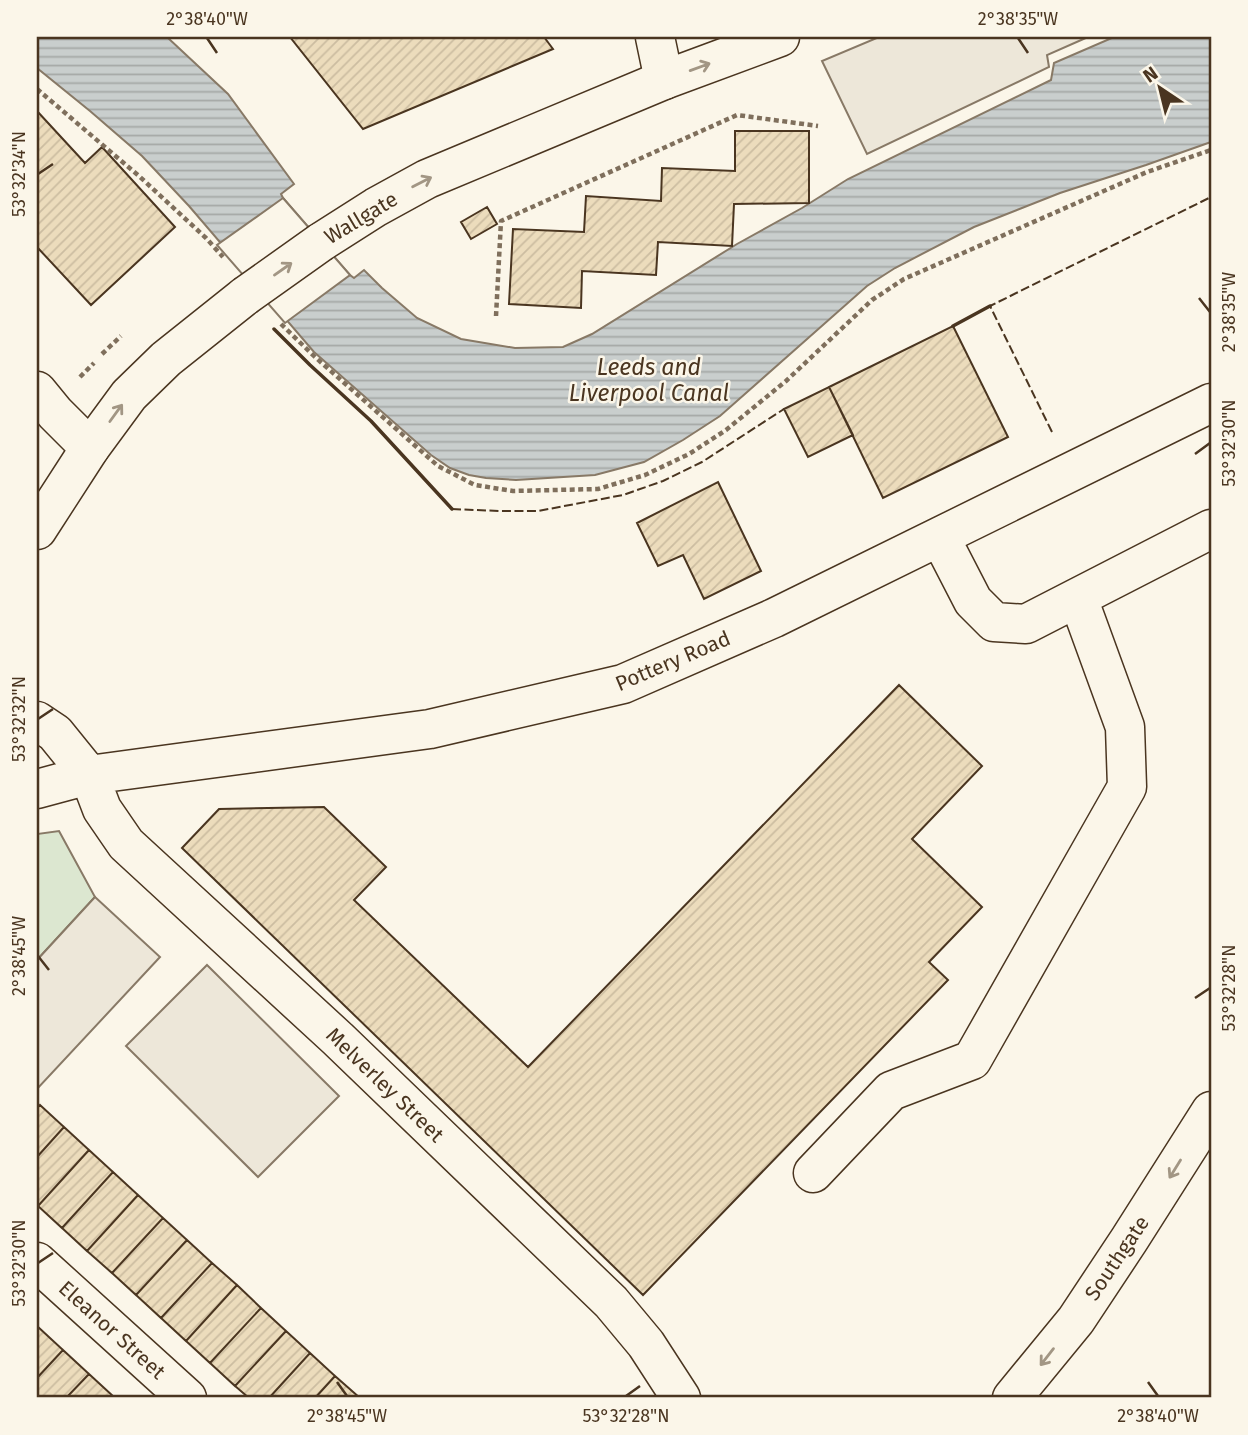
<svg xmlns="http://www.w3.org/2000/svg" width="1248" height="1435" viewBox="0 0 1248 1435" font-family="'Fira Sans',sans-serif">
<defs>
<pattern id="water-rules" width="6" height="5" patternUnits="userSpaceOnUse" patternTransform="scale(1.75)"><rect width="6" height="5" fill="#c9cecd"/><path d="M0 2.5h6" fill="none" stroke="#a5a8a6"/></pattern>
<pattern id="building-hatch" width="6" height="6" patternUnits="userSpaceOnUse" patternTransform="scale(1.75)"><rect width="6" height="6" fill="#ecdcbc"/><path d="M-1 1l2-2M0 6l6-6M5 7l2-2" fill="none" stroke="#ccbda1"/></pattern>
</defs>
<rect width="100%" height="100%" fill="#fbf6e9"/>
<path fill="#dce7d0" stroke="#887966" stroke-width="2" d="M 59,831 L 95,897 L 37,960 L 37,834 Z"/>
<path fill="#ede7d9" stroke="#887966" stroke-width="2" d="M 879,37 L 1088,37 L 1047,55 L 1049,67 L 867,154 L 822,61 Z
M 95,897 L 160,957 L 37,1089 L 37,960 Z
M 207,965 L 339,1096 L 258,1177 L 126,1046 Z"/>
<path fill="url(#water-rules)" stroke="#887966" stroke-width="2" d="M 37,37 L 167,37 L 228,94 L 294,184 L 281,194 L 283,198 L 350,275 L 354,278 L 364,270 L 382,288 L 417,318 L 461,339 L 515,348 L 563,347 L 592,334 L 737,244 L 802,208 L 848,179 L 1051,80 L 1054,63 L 1114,37 L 1211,37 L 1211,142 L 1146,165 L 1060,193 L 974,227 L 895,268 L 867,286 L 720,416 L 683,440 L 644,462 L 595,475 L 516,480 L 486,478 L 469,475 L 450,468 L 431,455 L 314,352 L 189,206 L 142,156 L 90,111 L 37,68 Z"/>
<path fill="#fbf6e9" stroke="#887966" stroke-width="2" d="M 283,198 L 350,275 L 285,323 L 217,245 Z"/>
<path fill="url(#building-hatch)" stroke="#4a3520" stroke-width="2" d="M 290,37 L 544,37 L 553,49 L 363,129 Z
M 37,111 L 85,163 L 102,147 L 175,227 L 91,305 L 37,247 Z
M 735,131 L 809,131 L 809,203 L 734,204 L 732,246 L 658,242 L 656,275 L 582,271 L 581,308 L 509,304 L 513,229 L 584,232 L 586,196 L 661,201 L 662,168 L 735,171 Z
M 487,207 L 497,224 L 471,239 L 461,222 Z
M 953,326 L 1008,437 L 883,498 L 829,387 Z
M 829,387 L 853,435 L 808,457 L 784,409 Z
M 718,482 L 761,571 L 704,599 L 683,555 L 658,566 L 637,523 Z
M 899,685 L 982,766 L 912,839 L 982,907 L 929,962 L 948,980 L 643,1295 L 182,848 L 219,809 L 324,807 L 386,867 L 354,900 L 528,1067 Z
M 40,1105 L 64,1127 L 37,1157 L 37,1108 Z
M 64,1127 L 89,1150 L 38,1206 L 37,1157 Z
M 89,1150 L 113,1172 L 62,1228 L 38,1206 Z
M 113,1172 L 138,1195 L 87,1251 L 62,1228 Z
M 138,1195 L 163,1218 L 112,1273 L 87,1251 Z
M 163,1218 L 187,1240 L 136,1295 L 112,1273 Z
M 187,1240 L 212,1263 L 161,1318 L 136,1295 Z
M 212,1263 L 237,1285 L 186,1341 L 161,1318 Z
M 237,1285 L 261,1308 L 210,1363 L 186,1341 Z
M 261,1308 L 286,1331 L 235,1386 L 210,1363 Z
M 37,1326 L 63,1350 L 37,1378 Z
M 286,1331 L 310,1353 L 269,1398 L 249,1398 L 235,1386 Z
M 63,1350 L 89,1374 L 66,1398 L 37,1398 L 37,1378 Z
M 310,1353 L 335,1376 L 315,1398 L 269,1398 Z
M 89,1374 L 114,1397 L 113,1398 L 66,1398 Z
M 335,1376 L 360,1398 L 315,1398 Z"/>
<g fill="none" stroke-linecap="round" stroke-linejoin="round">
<g stroke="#4a3520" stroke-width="41">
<path id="minor" d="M 655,37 L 664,80
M 37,391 L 55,413 L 90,448
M 940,537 L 973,601 L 994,622 L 1026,624 L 1211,529
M 37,721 L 55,733 L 89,775 L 102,809 L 126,844 L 338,1039 L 611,1302 L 646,1344 L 681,1398
M 37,789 L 89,775 L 430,729 L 623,684 L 774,618 L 1211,403
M 813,1173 L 891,1091 L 972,1060 L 1127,787 L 1125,727 L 1078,598
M 37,1262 L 187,1398"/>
</g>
<g stroke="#4a3520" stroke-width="41">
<path id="highway" d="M 321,242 L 376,207 L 427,179 L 664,80 L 780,37
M 37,530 L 90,448 L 129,395 L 166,359 L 245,296
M 1012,1398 L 1076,1320 L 1129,1240 L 1211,1111"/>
</g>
<path stroke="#7f6f5c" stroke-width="4.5" stroke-dasharray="5 3.5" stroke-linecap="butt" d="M 37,89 L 139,176 L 206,238 L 223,257
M 496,316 L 501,221 L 737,115 L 818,126
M 281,324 L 315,357 L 438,466 L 475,485 L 513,491 L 598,489 L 645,475 L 689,454 L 726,430 L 786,381 L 872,300 L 904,279 L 1147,172 L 1211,150
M 102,354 L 121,336
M 80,377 L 94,363"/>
<use href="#minor" stroke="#fbf6e9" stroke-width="38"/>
<use href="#highway" stroke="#fbf6e9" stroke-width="38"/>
<g stroke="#4a3520" stroke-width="41" stroke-linecap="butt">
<path id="highway-bridge" d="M 245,296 L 321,242"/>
</g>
<use href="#highway-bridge" stroke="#fbf6e9" stroke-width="38"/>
<path stroke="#4a3520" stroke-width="2" stroke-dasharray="9 3.5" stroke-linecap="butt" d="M 1052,432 L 990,306 L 1211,197
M 452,509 L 499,511 L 538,511 L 623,495 L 663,481 L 702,462 L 784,409"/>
<path stroke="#4a3520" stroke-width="3.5" d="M 953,326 L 990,306
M 274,329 L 310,365 L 371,421 L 452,509"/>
</g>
<defs><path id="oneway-shaft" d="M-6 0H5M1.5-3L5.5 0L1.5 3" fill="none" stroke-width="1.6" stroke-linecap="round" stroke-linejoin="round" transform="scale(1.75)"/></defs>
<g stroke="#a29684">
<use href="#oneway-shaft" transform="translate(700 67) rotate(-20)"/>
<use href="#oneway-shaft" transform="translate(422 182) rotate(-27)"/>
<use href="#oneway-shaft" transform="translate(283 269) rotate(-35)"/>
<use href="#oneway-shaft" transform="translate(116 413) rotate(-54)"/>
<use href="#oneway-shaft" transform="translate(1175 1169) rotate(122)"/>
<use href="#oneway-shaft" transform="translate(1047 1357) rotate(128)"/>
</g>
<path fill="none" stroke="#4a3520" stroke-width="2.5" d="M 207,38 L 217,53M 1018,38 L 1028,53M 38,174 L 53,164M 1199,298 L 1210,312M 1195,454 L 1210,443M 38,719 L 53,709M 38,956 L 49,970M 1195,998 L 1210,988M 38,1263 L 53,1253M 337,1382 L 347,1396M 1148,1382 L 1158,1396M 626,1396 L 640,1386"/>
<g text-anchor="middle" stroke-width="5" stroke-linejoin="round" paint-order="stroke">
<g font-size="21" fill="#4a3520" stroke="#fbf6e9">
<text transform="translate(361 218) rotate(-31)" y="7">Wallgate</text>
<text transform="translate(673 661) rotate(-23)" y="7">Pottery Road</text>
<text transform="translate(385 1085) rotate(44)" y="7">Melverley Street</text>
<text transform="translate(1117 1258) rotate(-56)" y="7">Southgate</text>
<text transform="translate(112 1330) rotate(42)" y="7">Eleanor Street</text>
</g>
<g font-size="23" font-style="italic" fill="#4a3520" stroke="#fbf6e9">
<text x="649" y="375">Leeds and<tspan x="649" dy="26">Liverpool Canal</tspan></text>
</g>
</g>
<rect width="1248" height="1435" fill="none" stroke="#fbf6e9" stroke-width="77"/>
<g transform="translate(1160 88) rotate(325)" stroke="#fbf6e9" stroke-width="5" paint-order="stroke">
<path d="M0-5L12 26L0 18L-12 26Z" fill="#4a3520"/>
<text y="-10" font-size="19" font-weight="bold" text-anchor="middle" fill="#4a3520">N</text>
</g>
<rect x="38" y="38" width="1172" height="1358" fill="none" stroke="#4a3520" stroke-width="2.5"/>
<g font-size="18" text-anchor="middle" fill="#4a3520">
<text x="207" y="25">2°38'40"W</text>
<text x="1018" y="25">2°38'35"W</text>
<text transform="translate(19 174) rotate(-90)" y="6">53°32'34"N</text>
<text transform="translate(1229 312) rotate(-90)" y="6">2°38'35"W</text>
<text transform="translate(1229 443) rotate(-90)" y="6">53°32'30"N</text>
<text transform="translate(19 719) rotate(-90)" y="6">53°32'32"N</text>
<text transform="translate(19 956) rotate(-90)" y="6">2°38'45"W</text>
<text transform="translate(1229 988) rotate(-90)" y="6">53°32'28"N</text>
<text transform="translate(19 1263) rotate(-90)" y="6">53°32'30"N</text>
<text x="347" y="1422">2°38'45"W</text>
<text x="626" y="1422">53°32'28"N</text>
<text x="1158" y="1422">2°38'40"W</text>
</g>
</svg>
